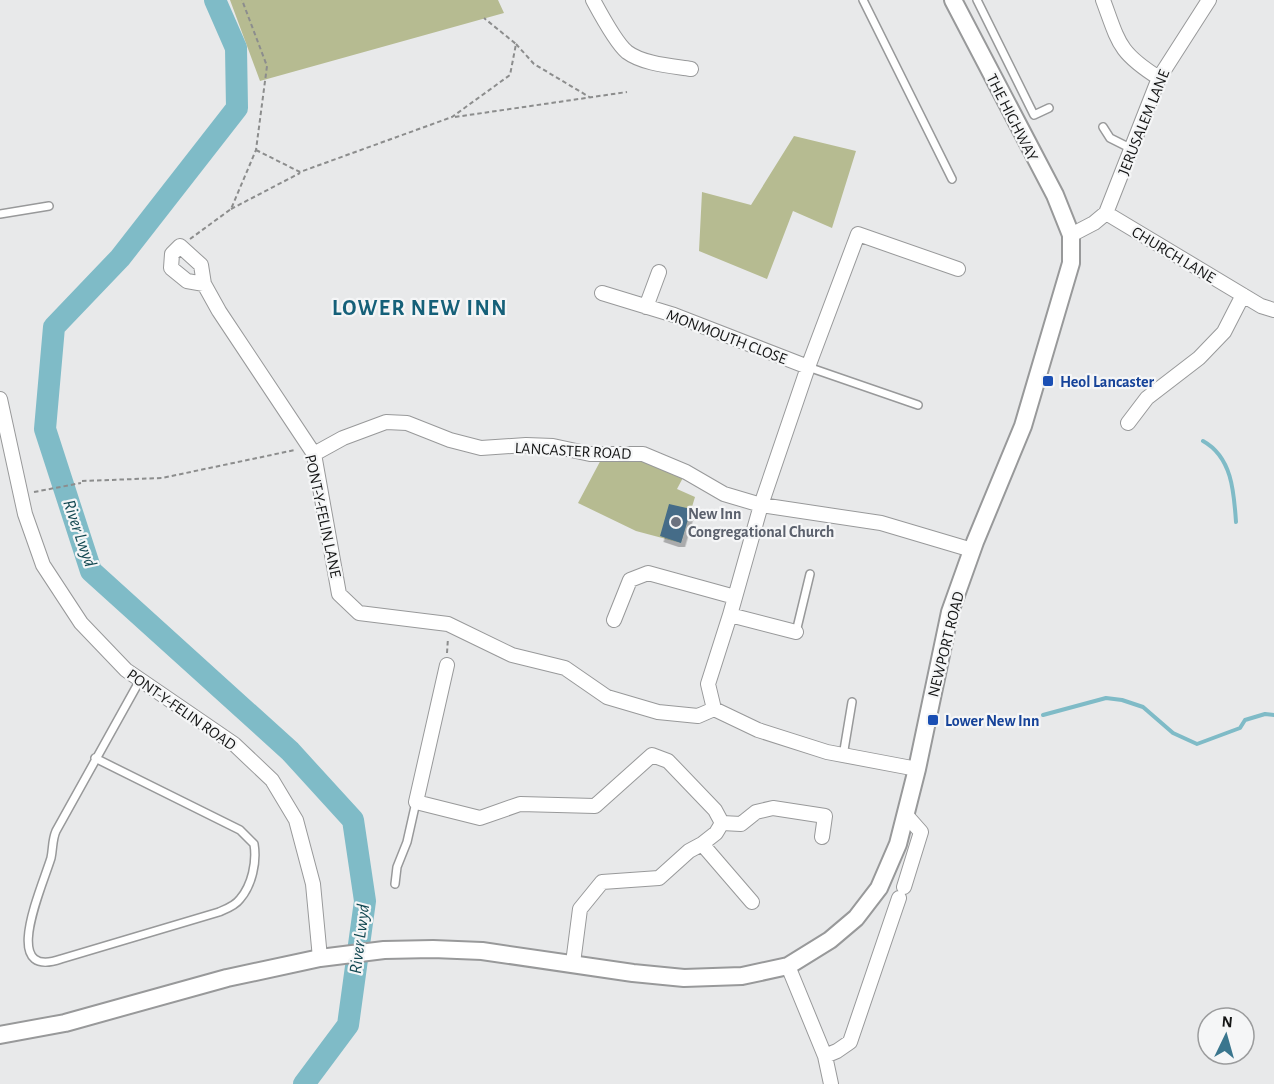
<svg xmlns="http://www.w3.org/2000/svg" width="1274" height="1084" viewBox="0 0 1274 1084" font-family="'Alegreya Sans',sans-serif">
<defs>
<filter id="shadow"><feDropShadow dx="3.5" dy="6" stdDeviation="0" flood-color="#0004"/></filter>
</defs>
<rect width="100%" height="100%" fill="#e8e9ea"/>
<path fill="#b6bb91" d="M 230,0 L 498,0 L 504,13 L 260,81 Z
M 794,136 L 856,151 L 832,228 L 793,211 L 767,279 L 699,251 L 702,192 L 751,205 Z
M 604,454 L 643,454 L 686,472 L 677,489 L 695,497 L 681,543 L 636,531 L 578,503 Z"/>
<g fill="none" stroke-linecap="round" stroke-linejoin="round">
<path stroke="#7fbbc7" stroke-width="4" d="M 1203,441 C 1232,457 1234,492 1236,522
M 1043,715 L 1106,698 L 1122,700 L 1143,707 L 1173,733 L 1197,744 L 1240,728 L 1245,720 L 1265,714 L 1274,715"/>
<path stroke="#7fbbc7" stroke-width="22" d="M 215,0 L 236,48 L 237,108 L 120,258 L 54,327 L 45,429 L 91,571 L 290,751 L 353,820 L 365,901 L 348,1025 L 304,1084"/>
</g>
<path fill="#446c88" filter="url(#shadow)" d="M 669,504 L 691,509 L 681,543 L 660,536 Z"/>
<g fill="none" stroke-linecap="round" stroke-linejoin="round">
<g stroke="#98999a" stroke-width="10">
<path id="service" d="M 863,0 L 952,179
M 977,0 L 1034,115 L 1049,108
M 1103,127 L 1110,138 L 1132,149
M 0,214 L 49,206
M 808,367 L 918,405
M 796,632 L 810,574
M 843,756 L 852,702
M 95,758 L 240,830 L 254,844 C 257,862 252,885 240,899 C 235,906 226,909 219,912 L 61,959 C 0,980 41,890 51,858 C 53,849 52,840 56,831 L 140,680
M 395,884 L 397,867 L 407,842 L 416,802"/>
</g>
<g stroke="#98999a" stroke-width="16">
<path id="minor" d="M 593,0 C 600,13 616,43 627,52 C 643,64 672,66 691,69
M 1103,0 C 1119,43 1118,52 1159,78
M 1106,213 L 1261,306 L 1274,310
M 1071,235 L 1094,223 L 1106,213 L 1159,78 L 1209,0
M 180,246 L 201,265 L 204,284 L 187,281 L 171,268 L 172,254 Z
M 204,284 L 219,311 L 314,454 L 339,594 L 359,613 L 448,624 L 512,655 L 565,668 L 607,697 L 658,712 L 698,716 L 714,709 L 758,730 L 827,752 L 917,769
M 602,293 L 674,315 L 808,367
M 646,307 L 659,272
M 0,399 L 25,514 L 43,565 L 81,623 L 126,670 L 234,744 L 272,780 L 296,820 L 313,884 L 320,958
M 1128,423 L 1147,398 L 1199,358 L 1224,332 L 1243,295
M 314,454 L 343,438 L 386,422 L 407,423 L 450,440 L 481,448 L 526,445 L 553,446 L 590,454 L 643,454 L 686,472 L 724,494 L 761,505 L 881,523 L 972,550
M 730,615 L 796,632
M 614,620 L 630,580 L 648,573 L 735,597
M 447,665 L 416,802 L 480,818 L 520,804 L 595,806 L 652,755 L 668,761 L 715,810 L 722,823
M 714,709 L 708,684 L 730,615 L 761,505 L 808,367 L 858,234 L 958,269
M 722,823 L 741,824 L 756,812 L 773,808 L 825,816 L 822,837
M 702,844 L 752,902
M 904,887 L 921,832 L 906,815
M 573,963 L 580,909 L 602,882 L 659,878 L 689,851 L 702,844 L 716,833 L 722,823
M 788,966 L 825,1056 L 831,1084
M 825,1056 L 837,1051 L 850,1042 L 899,898"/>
</g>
<g stroke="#98999a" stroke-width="20">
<path id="tertiary" d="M 0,1035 L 65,1023 L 227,978 L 320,958 L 384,950 L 433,949 L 482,951 L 633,973 L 684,978 L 742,976 L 788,966 L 830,940 L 856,918 L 879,888 L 898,844 L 917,769 L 950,612 L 975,542 L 1023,426 L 1071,263 L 1071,235 L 1055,195 L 953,0"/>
</g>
<path stroke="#8c8d8d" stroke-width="2" stroke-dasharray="4.5 3" stroke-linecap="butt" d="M 516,44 L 534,64 L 591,98
M 455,117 L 627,92
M 256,150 L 300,172 L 452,117 L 510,75 L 516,44 L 484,18
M 231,209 L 300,173
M 190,239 L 231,209 L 256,150 L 267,66 L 242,0
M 82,481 L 162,478 L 295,450
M 34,492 L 81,483
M 447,653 L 448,638"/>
<use href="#service" stroke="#fff" stroke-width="7"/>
<use href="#minor" stroke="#fff" stroke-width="14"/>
<use href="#tertiary" stroke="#fff" stroke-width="16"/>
</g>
<g fill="#1a4fb4" stroke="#f5f6f7" stroke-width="2">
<rect x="1042" y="375" width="12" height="12" rx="3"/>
<rect x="927" y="714" width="12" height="12" rx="3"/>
</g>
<circle fill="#6b7280" stroke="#f5f6f7" stroke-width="2" cx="676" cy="522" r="6"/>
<g text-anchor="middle" stroke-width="4.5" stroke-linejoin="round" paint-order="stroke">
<g font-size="16" fill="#151616" stroke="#f5f6f7">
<text transform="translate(1013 117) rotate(63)" y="6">THE HIGHWAY</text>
<text transform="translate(1143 122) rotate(-68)" y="6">JERUSALEM LANE</text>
<text transform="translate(1174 254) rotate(31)" y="6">CHURCH LANE</text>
<text transform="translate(727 336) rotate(21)" y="6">MONMOUTH CLOSE</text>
<text transform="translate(573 450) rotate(3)" y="6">LANCASTER ROAD</text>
<text transform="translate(324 516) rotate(78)" y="6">PONT-Y-FELIN LANE</text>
<text transform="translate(945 644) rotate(-76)" y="6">NEWPORT ROAD</text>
<text transform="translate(182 709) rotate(35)" y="6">PONT-Y-FELIN ROAD</text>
</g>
<g font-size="16" font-weight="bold" fill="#164399" stroke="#f5f6f7" text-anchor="start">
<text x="1060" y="387">Heol Lancaster</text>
<text x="945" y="726">Lower New Inn</text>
</g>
<g font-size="16" font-weight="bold" fill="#5b616d" stroke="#f5f6f7" text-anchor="start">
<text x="688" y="519">New Inn<tspan x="688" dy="18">Congregational Church</tspan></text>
</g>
<g font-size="18" font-style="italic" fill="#114750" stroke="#f5f6f7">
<text transform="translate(80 533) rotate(71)" y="6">River Lwyd</text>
<text transform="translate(359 939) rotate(-83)" y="6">River Lwyd</text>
</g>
<g font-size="22" font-weight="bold" letter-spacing="1.5" fill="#156079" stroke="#f5f6f7">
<text x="420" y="315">LOWER NEW INN</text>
</g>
</g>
<g transform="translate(1226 1036) rotate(5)"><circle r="28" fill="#f5f6f7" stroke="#9b9c9d" stroke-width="1.5"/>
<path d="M0-4.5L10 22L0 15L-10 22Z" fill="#3a768e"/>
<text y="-9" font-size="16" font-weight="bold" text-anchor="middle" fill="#151616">N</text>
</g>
</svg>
